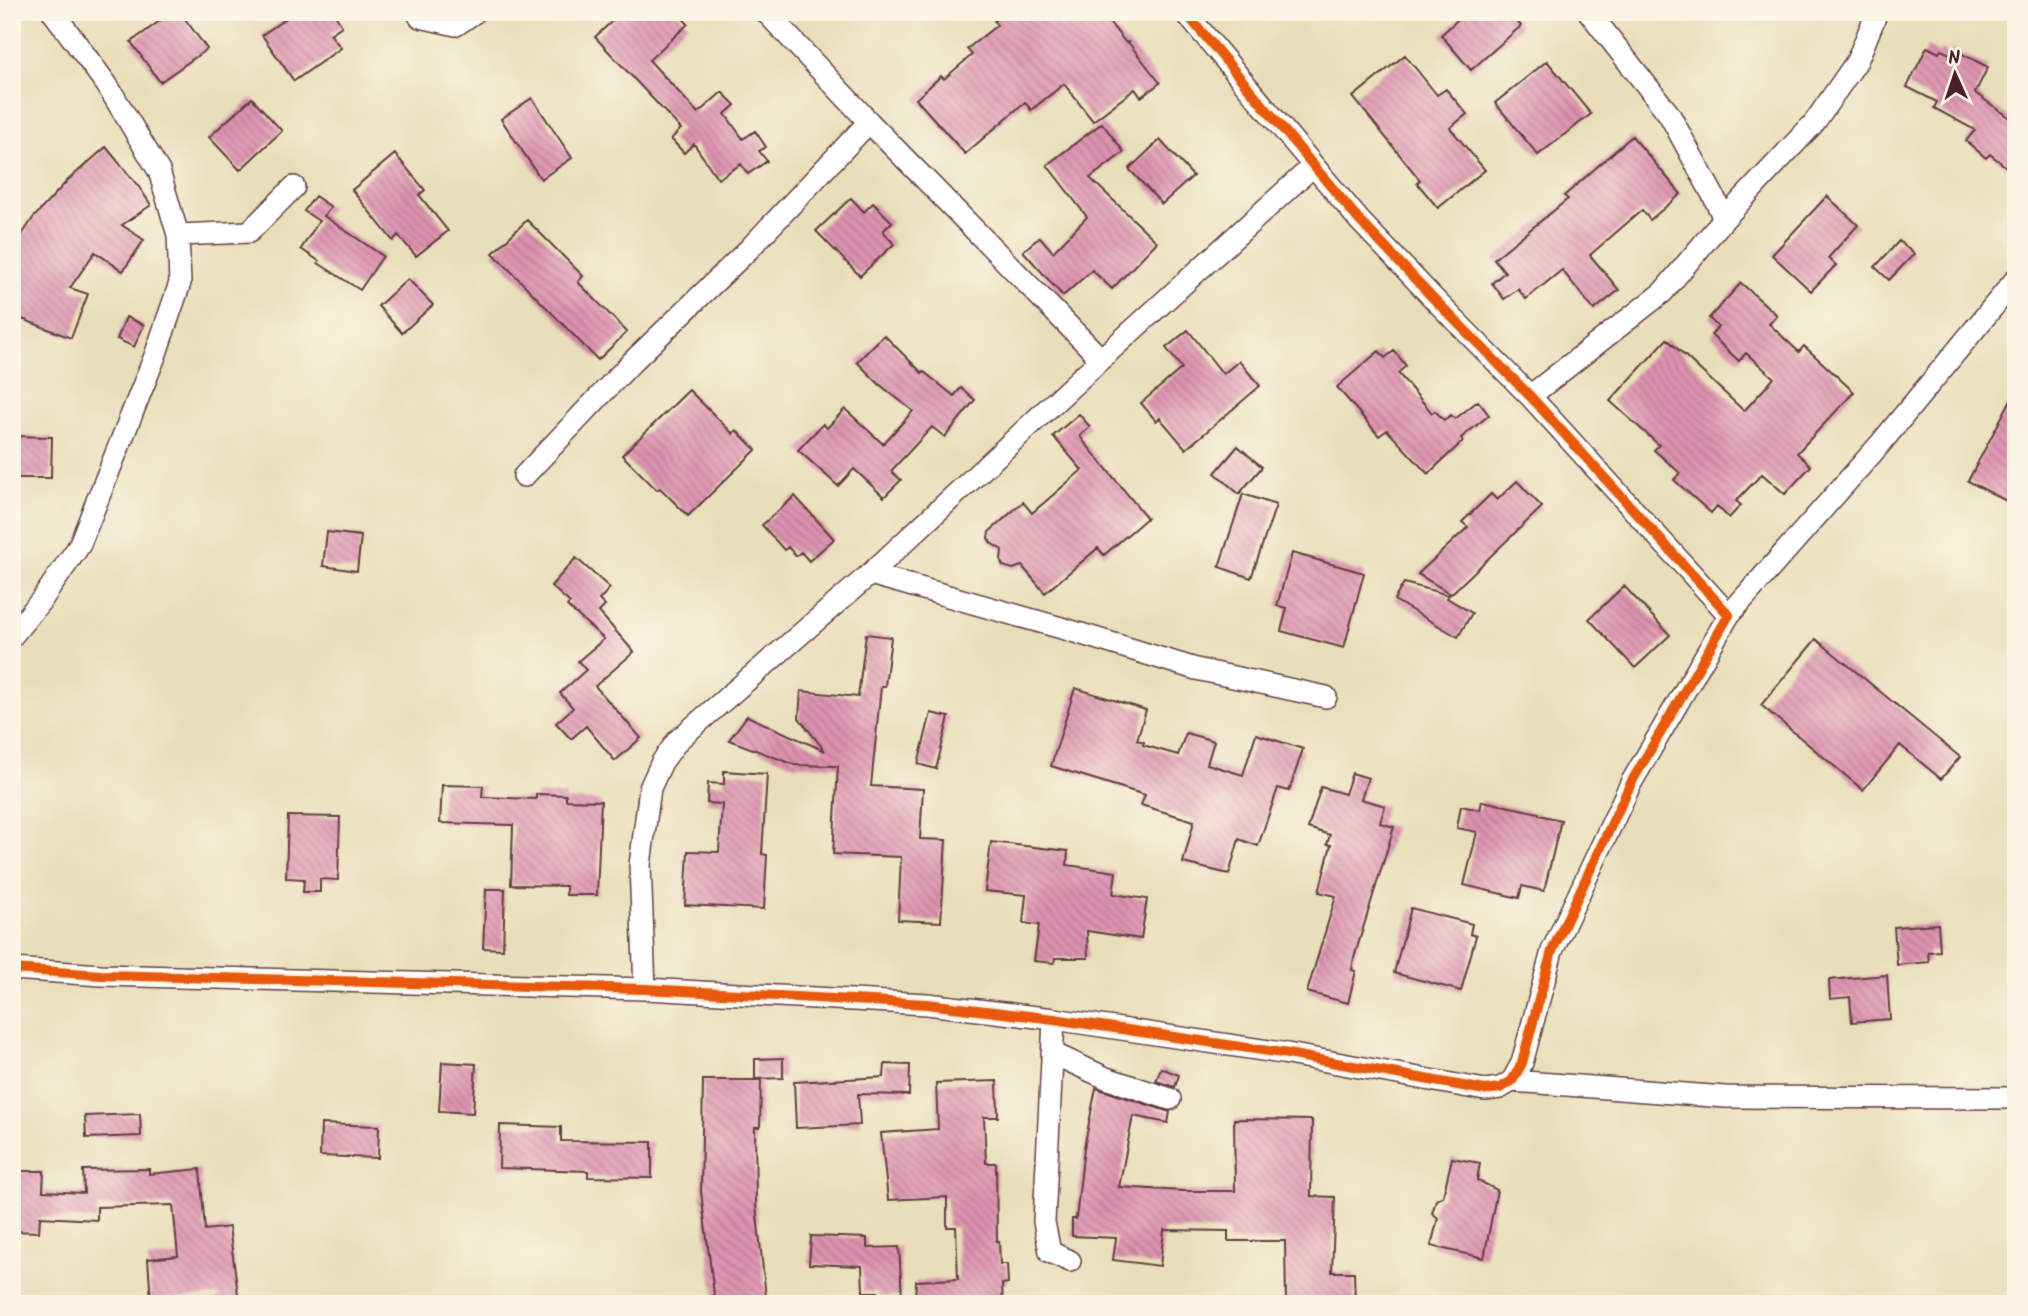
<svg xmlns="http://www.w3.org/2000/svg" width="2028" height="1316" viewBox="0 0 2028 1316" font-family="Kalam,sans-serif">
<defs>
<pattern id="building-back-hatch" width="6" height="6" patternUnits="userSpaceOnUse" patternTransform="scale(1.75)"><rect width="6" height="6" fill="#dd93af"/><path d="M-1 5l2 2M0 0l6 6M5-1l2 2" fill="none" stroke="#b5778f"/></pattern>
</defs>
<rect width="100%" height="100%" fill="#fcf5e5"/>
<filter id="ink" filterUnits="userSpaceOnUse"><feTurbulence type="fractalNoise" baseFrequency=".0143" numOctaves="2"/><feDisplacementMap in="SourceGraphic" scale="14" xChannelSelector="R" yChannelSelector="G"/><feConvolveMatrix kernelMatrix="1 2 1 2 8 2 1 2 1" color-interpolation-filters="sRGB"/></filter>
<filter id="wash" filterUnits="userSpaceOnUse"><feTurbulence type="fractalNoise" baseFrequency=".00686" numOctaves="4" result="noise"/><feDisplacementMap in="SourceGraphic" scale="28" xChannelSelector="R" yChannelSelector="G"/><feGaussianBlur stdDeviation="1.57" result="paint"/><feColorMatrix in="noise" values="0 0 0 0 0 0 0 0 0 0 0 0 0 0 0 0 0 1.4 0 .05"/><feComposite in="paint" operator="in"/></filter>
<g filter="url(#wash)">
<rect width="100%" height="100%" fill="#e8deb9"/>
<g id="blocks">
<path fill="url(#building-back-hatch)" d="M 172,12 L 180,12 L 207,49 L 160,82 L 131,42 Z
M 295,12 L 333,12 L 342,26 L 330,34 L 341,48 L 294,81 L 262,35 Z
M 622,12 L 677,12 L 688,24 L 649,60 L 698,113 L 722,92 L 735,105 L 725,114 L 743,139 L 755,131 L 766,147 L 759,151 L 767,161 L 748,174 L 741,164 L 718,179 L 694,144 L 684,153 L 671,139 L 681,129 L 595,37 Z
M 1004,12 L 1101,12 L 1126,43 L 1128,42 L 1160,83 L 1141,97 L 1135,89 L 1093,121 L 1064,84 L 1031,110 L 1025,102 L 965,154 L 916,99 L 941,76 L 944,79 L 972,55 L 967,49 L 997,25 L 994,21 Z
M 1466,12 L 1509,12 L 1521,26 L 1471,70 L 1441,35 Z
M 1927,47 L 1939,53 L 1941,50 L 1950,54 L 1952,49 L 1988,67 L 1975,93 L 2016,122 L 2016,175 L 1990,154 L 1986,158 L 1966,141 L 1975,130 L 1934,108 L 1937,102 L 1907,87 Z
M 1405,55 L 1437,95 L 1446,89 L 1467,114 L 1450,128 L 1485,170 L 1438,208 L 1417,183 L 1420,180 L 1353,97 Z
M 1547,61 L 1591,114 L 1538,155 L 1495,103 Z
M 252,98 L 282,131 L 240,170 L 209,137 Z
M 532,98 L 572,158 L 541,179 L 501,119 Z
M 1102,123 L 1124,152 L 1090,178 L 1157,242 L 1112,289 L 1092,270 L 1063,296 L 1023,251 L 1040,237 L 1053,252 L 1087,217 L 1047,165 Z
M 1632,136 L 1681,194 L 1650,220 L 1642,210 L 1590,255 L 1619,290 L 1594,310 L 1562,270 L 1526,299 L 1518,289 L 1504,299 L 1492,283 L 1505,272 L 1494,259 L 1568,199 L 1564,196 Z
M 1160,140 L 1193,176 L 1162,204 L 1129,169 Z
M 106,147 L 139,187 L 151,205 L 122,225 L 144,240 L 123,271 L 95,252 L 70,288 L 88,294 L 71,338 L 12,315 L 12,250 L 33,218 L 68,180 Z
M 395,154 L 425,190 L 419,195 L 448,231 L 416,256 L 398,235 L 393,241 L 352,190 Z
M 315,196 L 331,207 L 324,216 L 383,256 L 360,290 L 318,263 L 319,261 L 301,249 L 319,221 L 304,211 Z
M 1827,196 L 1858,225 L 1828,258 L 1836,265 L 1811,291 L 1772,255 Z
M 851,198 L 864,212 L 873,203 L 892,222 L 883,231 L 894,244 L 860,276 L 816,231 Z
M 527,220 L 583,276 L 578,282 L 627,332 L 598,360 L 493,253 Z
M 1899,241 L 1914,254 L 1889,280 L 1875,267 Z
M 408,279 L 433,305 L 402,333 L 378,306 Z
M 1741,283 L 1777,315 L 1769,324 L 1799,352 L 1804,346 L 1854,392 L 1797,453 L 1811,466 L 1785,494 L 1762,474 L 1736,501 L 1741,505 L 1729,518 L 1717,506 L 1711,513 L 1674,480 L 1680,473 L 1654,450 L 1659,445 L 1610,401 L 1667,339 L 1744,411 L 1774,378 L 1746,353 L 1739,361 L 1711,335 L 1718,327 L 1709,318 Z
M 126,317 L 144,325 L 134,347 L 117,339 Z
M 1188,330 L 1223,374 L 1239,361 L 1260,386 L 1186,449 L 1160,418 L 1156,421 L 1141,403 L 1182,368 L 1166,348 Z
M 884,335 L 922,373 L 923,371 L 954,396 L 961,388 L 975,400 L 945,437 L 932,427 L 891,471 L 901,480 L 884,497 L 854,469 L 838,486 L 798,450 L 823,424 L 827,428 L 845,409 L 883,444 L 913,411 L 879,384 L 857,362 Z
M 1379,351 L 1385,358 L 1394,351 L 1406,366 L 1398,373 L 1432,413 L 1435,411 L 1444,420 L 1451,415 L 1455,419 L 1478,401 L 1489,415 L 1461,438 L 1463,441 L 1428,474 L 1387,430 L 1379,436 L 1337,387 Z
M 689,390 L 733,434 L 736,430 L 756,450 L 688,516 L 660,488 L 657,490 L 622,455 Z
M 2016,390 L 2016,506 L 1968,481 Z
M 1079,414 L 1090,427 L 1080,436 L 1085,443 L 1147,518 L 1104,555 L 1098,548 L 1045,593 L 1022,566 L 1013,569 L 1003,566 L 1001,561 L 1002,550 L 991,543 L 988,538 L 989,532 L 1023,502 L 1032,513 L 1082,470 L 1053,436 Z
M 12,436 L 52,437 L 51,478 L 12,478 Z
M 1238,446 L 1262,467 L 1239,494 L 1215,473 Z
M 1517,481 L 1542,507 L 1451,594 L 1418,574 L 1468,527 L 1462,522 L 1491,494 L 1497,500 Z
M 1243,494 L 1276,505 L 1251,578 L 1219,567 Z
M 795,496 L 834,539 L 809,561 L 801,552 L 796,556 L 788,547 L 784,550 L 762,525 Z
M 327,532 L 361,536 L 357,571 L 323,566 Z
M 1292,553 L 1364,573 L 1344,648 L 1281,631 L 1287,608 L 1277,606 Z
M 576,558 L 610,588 L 599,600 L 605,606 L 599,612 L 634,652 L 595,686 L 641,738 L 615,761 L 586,726 L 571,739 L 556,723 L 573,708 L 560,693 L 586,670 L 578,661 L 604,639 L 567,606 L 570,603 L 551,586 Z
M 1404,583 L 1449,595 L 1447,598 L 1472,613 L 1458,637 L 1394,600 Z
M 1624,586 L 1670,635 L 1635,668 L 1589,619 Z
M 866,634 L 891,637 L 885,686 L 881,686 L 871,786 L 923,789 L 920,839 L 946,840 L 941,922 L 898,920 L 901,857 L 833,854 L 838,766 L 795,765 L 729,740 L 747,716 L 825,751 L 799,718 L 801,691 L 858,697 Z
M 1816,639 L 1960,757 L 1941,779 L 1900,745 L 1863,790 L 1761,705 Z
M 1075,688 L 1146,710 L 1137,740 L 1144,742 L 1143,745 L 1178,755 L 1186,733 L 1214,741 L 1207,764 L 1243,775 L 1256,734 L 1303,749 L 1289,791 L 1278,788 L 1258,846 L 1239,839 L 1229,874 L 1183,863 L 1194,821 L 1141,805 L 1145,795 L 1051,766 Z
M 931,713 L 949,717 L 936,769 L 918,764 Z
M 724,771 L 767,774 L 762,854 L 767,855 L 764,909 L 685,905 L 688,851 L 719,852 L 722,804 L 707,803 L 708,783 L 724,784 Z
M 1352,773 L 1368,778 L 1361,799 L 1385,806 L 1380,823 L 1394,827 L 1354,958 L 1352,970 L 1356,971 L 1348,1003 L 1307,992 L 1336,896 L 1319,892 L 1331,845 L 1327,844 L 1330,835 L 1308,828 L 1321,787 L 1345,794 Z
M 442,785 L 483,786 L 482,797 L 536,799 L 536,794 L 566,795 L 566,800 L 601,801 L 597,895 L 566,895 L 566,886 L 511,885 L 513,825 L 440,823 Z
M 1482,801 L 1539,813 L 1539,815 L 1561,820 L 1544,891 L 1522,886 L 1519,898 L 1464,885 L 1477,832 L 1457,828 L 1461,806 L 1480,810 Z
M 288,816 L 340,817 L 338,880 L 320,879 L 320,892 L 303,892 L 304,879 L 286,878 Z
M 991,842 L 1068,851 L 1067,865 L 1116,872 L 1113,894 L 1147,899 L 1141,939 L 1087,931 L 1088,958 L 1055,958 L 1054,963 L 1034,961 L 1039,925 L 1023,923 L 1026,895 L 985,891 Z
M 486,889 L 505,889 L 503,949 L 483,948 Z
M 1411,908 L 1472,924 L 1470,934 L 1476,936 L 1461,991 L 1394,973 Z
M 1938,924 L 1940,951 L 1928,952 L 1929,962 L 1897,965 L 1894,927 Z
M 1887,975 L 1890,1019 L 1852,1022 L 1850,997 L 1830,999 L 1829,980 Z
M 783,1058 L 783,1078 L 755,1079 L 755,1059 Z
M 442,1062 L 476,1064 L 473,1113 L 439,1111 Z
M 885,1064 L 910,1065 L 909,1095 L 858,1094 L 860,1125 L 796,1128 L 794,1082 L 884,1077 Z
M 1161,1068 L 1179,1075 L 1175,1087 L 1156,1081 Z
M 703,1080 L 761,1080 L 760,1127 L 755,1127 L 756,1206 L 766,1297 L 715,1302 L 701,1192 Z
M 997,1081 L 998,1117 L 984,1117 L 986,1163 L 996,1163 L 997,1241 L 999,1241 L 1000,1264 L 1007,1264 L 1008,1283 L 1002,1284 L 1003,1302 L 976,1304 L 958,1304 L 953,1302 L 915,1302 L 916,1281 L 958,1279 L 956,1227 L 947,1227 L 947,1197 L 888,1200 L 881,1133 L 938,1129 L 936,1083 Z
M 1096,1088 L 1170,1112 L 1168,1123 L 1133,1116 L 1119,1187 L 1182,1191 L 1235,1191 L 1234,1119 L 1312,1120 L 1311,1196 L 1335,1197 L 1332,1272 L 1354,1272 L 1355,1304 L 1286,1304 L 1285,1241 L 1228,1241 L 1228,1231 L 1164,1230 L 1160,1266 L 1113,1260 L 1116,1238 L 1072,1236 L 1072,1219 L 1076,1219 L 1084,1148 Z
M 140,1114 L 141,1136 L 86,1138 L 85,1116 Z
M 321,1124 L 379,1126 L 378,1158 L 320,1156 Z
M 500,1125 L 561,1127 L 561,1141 L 652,1142 L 652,1178 L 588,1177 L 588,1171 L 499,1168 Z
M 1452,1158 L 1480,1163 L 1477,1180 L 1497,1190 L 1484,1258 L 1431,1246 L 1438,1218 L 1432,1213 L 1436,1200 L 1443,1196 Z
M 149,1169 L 149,1174 L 200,1169 L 205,1230 L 229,1227 L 239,1301 L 219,1303 L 218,1295 L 151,1301 L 148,1259 L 178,1256 L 173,1205 L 97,1207 L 97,1220 L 40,1217 L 39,1232 L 12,1231 L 12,1171 L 44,1171 L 43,1191 L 84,1193 L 83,1170 Z
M 811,1236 L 867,1238 L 867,1248 L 899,1247 L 902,1296 L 878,1297 L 878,1292 L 863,1292 L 862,1266 L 809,1264 Z"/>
</g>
</g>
<g filter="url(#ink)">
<use href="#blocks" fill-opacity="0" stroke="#623c40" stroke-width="2"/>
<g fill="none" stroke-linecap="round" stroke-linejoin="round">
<g stroke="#623c40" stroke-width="24">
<path id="minor" d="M 417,12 L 420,17 L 456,25 L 475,12
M 766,12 L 869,122 L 1101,359 L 1313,166
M 1724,219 L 1814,123 L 1857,61 L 1877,12
M 178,235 L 249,232 L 294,187
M 1530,396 L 1663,292 L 1724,219 L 1714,197 L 1669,114 L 1589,12
M 524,476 L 631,363 L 749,249 L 869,122
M 870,574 L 1065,629 L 1196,669 L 1326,697
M 1729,615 L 1881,443 L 2016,279
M 12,636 L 43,598 L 79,546 L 155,356 L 180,283 L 178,235 L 159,171 L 107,85 L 53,12
M 12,969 L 101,975 L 645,989 L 927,1004 L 1054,1019 L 1282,1053 L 1485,1090 L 1500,1088 L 1512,1081 L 1522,1063 L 1552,951 L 1631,783 L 1729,615 L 1530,396 L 1435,300 L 1359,220 L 1185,12
M 645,989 L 640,865 L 650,788 L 662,762 L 678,740 L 870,574 L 1101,359
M 1054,1019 L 1044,1222 L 1050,1252 L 1070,1261
M 1052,1053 L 1106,1078 L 1170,1099
M 1512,1081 L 1725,1097 L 2016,1098"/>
</g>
<use href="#minor" stroke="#fff" stroke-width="21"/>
<g stroke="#fcf5e5" stroke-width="15">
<path id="cycleway" d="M 12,969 L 101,975 L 645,989 L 927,1004 L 1054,1019 L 1282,1053 L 1485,1090 L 1500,1088 L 1512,1081 L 1522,1063 L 1552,951 L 1631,783 L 1729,615 L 1530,396 L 1435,300 L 1359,220 L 1185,12"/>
</g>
<use href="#cycleway" stroke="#e8590c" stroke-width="10"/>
</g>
</g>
<rect width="2028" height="1316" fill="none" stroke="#fcf5e5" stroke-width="42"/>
<g transform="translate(1955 74) rotate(357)" stroke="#fcf5e5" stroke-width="5" paint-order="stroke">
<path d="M0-5L12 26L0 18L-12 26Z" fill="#4a1f2b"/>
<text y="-10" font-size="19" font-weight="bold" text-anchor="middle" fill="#4a1f2b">N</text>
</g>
</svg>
